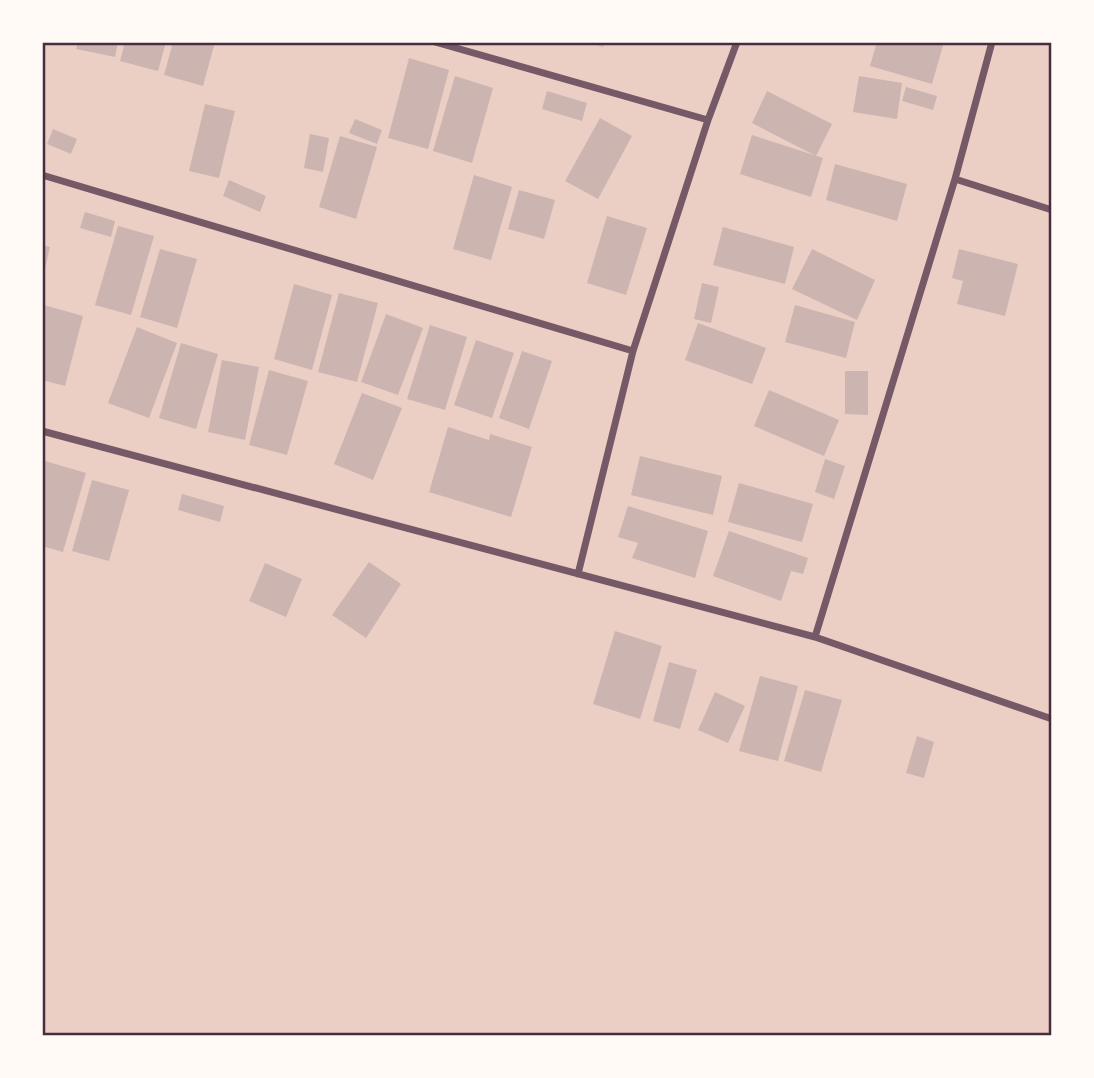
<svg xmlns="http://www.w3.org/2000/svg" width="1094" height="1078" viewBox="0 0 1094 1078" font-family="'Libre Baskerville',serif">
<rect width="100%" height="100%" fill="#f7e1d7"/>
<path fill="#ebcfc5" d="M 42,42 L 1052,42 L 1052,1036 L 42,1036 Z"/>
<path fill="#ccb4b1" d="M 78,42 L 118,42 L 115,57 L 76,49 Z
M 125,42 L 166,42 L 158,71 L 120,61 Z
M 173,42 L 215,42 L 203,86 L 164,75 Z
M 588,42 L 604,42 L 603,47 Z
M 877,42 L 944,42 L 932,84 L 870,66 Z
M 409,58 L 449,70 L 428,149 L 388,138 Z
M 455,76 L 493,88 L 472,163 L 433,151 Z
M 859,76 L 902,83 L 897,119 L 853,112 Z
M 906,87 L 937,96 L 933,110 L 902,101 Z
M 547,91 L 587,103 L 582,121 L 542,109 Z
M 767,91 L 832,124 L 816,156 L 752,123 Z
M 205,104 L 235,111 L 219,178 L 189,171 Z
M 600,118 L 632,136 L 598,199 L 565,181 Z
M 355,119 L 382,130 L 377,144 L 349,133 Z
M 53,129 L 77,139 L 71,154 L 47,144 Z
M 310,134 L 329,138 L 323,172 L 304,168 Z
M 752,135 L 823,158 L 811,197 L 740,174 Z
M 340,136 L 377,147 L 356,219 L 319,207 Z
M 835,164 L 907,184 L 897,221 L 826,200 Z
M 474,175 L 512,187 L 491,260 L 453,249 Z
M 229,180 L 266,196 L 260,212 L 223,196 Z
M 519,190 L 555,200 L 544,239 L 508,229 Z
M 85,212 L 115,221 L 111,237 L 80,228 Z
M 607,216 L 647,228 L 626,295 L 587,283 Z
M 118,226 L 154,236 L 131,315 L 95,305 Z
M 723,227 L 794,247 L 785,284 L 713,265 Z
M 42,245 L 50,247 L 43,277 L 42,277 Z
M 160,249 L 197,259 L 177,328 L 140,317 Z
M 812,249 L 875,280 L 857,320 L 792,289 Z
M 959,249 L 1018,264 L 1005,316 L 957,304 L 963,281 L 952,278 Z
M 702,283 L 719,287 L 711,323 L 694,319 Z
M 294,284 L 332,295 L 312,370 L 274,359 Z
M 339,293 L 378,303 L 357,382 L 318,372 Z
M 44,305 L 83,316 L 65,386 L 42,380 Z
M 795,305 L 855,322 L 846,358 L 785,342 Z
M 386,314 L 423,328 L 398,395 L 361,382 Z
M 698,323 L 766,348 L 752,384 L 685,360 Z
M 430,325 L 467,337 L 445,410 L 407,399 Z
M 137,327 L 177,343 L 149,418 L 108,403 Z
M 476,340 L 514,353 L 492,418 L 454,405 Z
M 181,343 L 218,354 L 196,429 L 159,418 Z
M 522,351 L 552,361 L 529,429 L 499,418 Z
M 222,360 L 259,367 L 245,440 L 208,432 Z
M 269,370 L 308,381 L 287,455 L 249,445 Z
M 845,371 L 868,371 L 868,415 L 845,414 Z
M 769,390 L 839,420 L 824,456 L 754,426 Z
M 362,393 L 402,408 L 373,480 L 334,464 Z
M 448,427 L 489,440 L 490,434 L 532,447 L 511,517 L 429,492 Z
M 640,456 L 722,476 L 713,515 L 631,495 Z
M 825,459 L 845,466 L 834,499 L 815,492 Z
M 45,461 L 86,473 L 63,552 L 42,546 L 42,472 Z
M 92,480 L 129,490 L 109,561 L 72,551 Z
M 739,483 L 813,504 L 802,542 L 728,522 Z
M 182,494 L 224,506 L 220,522 L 178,510 Z
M 628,506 L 708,531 L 695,578 L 632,558 L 638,543 L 618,537 Z
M 729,531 L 808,558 L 803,574 L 791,571 L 781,601 L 713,576 Z
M 369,562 L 401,584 L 366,638 L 332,615 Z
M 265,563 L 302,579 L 286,617 L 249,601 Z
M 615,631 L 662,646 L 640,719 L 593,704 Z
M 669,662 L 697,670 L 680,729 L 653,721 Z
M 760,676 L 798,686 L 778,761 L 739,751 Z
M 805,690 L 842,700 L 821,772 L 784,761 Z
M 715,692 L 745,706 L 728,743 L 698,730 Z
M 917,736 L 934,742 L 924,778 L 906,773 Z"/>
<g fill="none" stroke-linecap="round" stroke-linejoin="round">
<path stroke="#755966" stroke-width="7" d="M 435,42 L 708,120
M 42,175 L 633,351
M 955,179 L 1052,210
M 42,431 L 815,637 L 1052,719
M 578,574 L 633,351 L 708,120 L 737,42
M 815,637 L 955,179 L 992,42"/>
</g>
<rect width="1094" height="1078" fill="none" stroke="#fffaf5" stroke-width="88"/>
<rect x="44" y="44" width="1006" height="990" fill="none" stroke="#4a2c40" stroke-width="2.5"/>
</svg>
